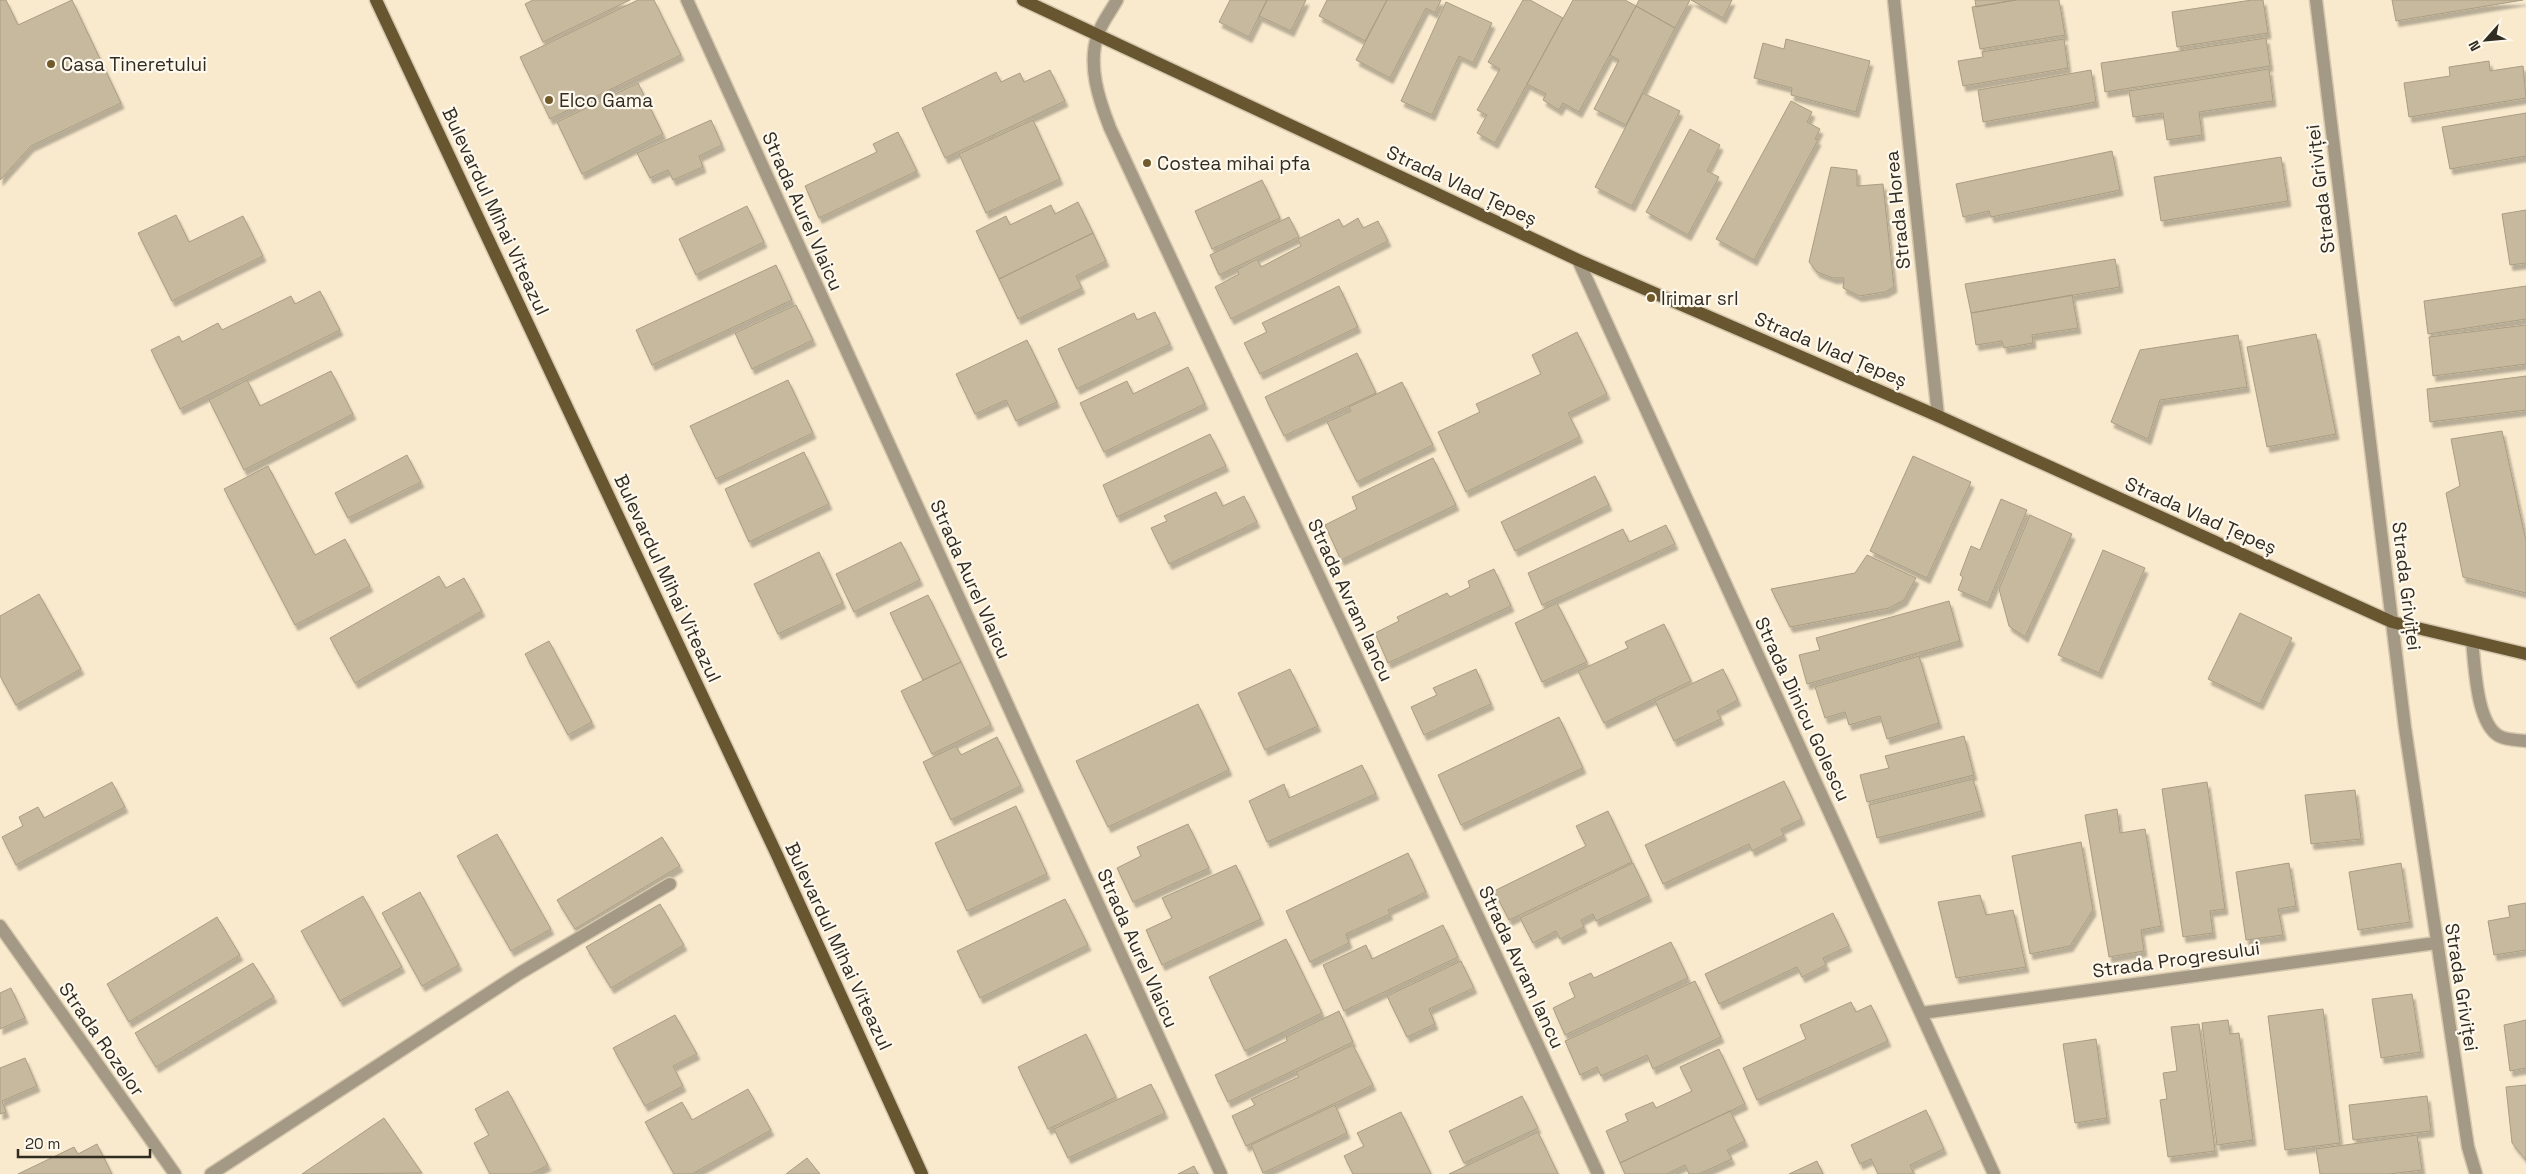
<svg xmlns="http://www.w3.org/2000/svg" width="2526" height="1174" viewBox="0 0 2526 1174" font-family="'Space Grotesk',sans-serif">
<defs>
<filter id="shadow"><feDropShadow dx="3" dy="5.5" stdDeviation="1" flood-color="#0004"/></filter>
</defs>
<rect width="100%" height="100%" fill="#f9eacd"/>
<path fill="#c7b99d" stroke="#aa9d82" filter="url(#shadow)" d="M 0,0 L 6,0 L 18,25 L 72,0 L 121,103 L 31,146 L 0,180 Z
M 533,0 L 630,0 L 543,42 L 525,4 Z
M 638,0 L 654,0 L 681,55 L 550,119 L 520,57 Z
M 1230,0 L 1267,0 L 1249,37 L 1219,22 Z
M 1267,0 L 1306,0 L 1291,31 L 1259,16 Z
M 1327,0 L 1387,0 L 1365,41 L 1319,16 Z
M 1387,0 L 1441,0 L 1435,13 L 1426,8 L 1390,78 L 1356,60 Z
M 1523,0 L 1530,0 L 1563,18 L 1495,143 L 1477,133 L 1487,115 L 1477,110 L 1500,69 L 1488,62 Z
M 1573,0 L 1625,0 L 1636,6 L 1579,112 L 1563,103 L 1559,110 L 1543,100 L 1546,94 L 1527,84 Z
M 1639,0 L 1690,0 L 1675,28 L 1636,6 Z
M 1691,0 L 1732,0 L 1723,18 Z
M 1975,0 L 2016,0 L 1976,7 Z
M 2016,0 L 2059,0 L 2065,35 L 1980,49 L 1972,7 Z
M 2252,0 L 2263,0 L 2268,33 L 2177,47 L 2172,12 Z
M 2392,0 L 2523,0 L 2396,21 Z
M 1446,2 L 1492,23 L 1473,63 L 1459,56 L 1432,115 L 1401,101 Z
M 1636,6 L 1675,28 L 1626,125 L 1594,109 L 1619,60 L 1610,55 Z
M 2266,38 L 2270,66 L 2105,92 L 2101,63 Z
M 1786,39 L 1870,61 L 1856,112 L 1791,95 L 1792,88 L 1754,78 L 1763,43 L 1784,49 Z
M 2064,39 L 2068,68 L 1963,86 L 1958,61 L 1983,57 L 1982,52 Z
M 2489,61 L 2490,71 L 2523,66 L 2526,98 L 2409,117 L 2404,83 L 2450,76 L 2449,67 Z
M 2269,69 L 2273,101 L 2199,112 L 2202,135 L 2167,140 L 2163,113 L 2133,117 L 2129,91 Z
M 1050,70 L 1065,101 L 945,158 L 922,108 L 996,72 L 1001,82 L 1020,73 L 1024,82 Z
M 2091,70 L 2096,102 L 1983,122 L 1978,90 Z
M 638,83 L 663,134 L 582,174 L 557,122 Z
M 1643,93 L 1680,111 L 1632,206 L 1595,187 Z
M 1791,101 L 1812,112 L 1807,122 L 1820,129 L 1815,139 L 1818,140 L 1754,260 L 1716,239 Z
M 2526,113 L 2526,156 L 2450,169 L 2442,127 Z
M 711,120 L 722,145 L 699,156 L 703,167 L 673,180 L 668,170 L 650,178 L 637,153 Z
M 1033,120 L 1060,179 L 986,213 L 959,154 Z
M 1690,129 L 1720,145 L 1707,171 L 1719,177 L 1688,235 L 1646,212 Z
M 898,132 L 917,171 L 819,218 L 805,186 L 877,152 L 873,144 Z
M 2112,151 L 2120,190 L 1991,217 L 1989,211 L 1963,217 L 1956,184 Z
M 2281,157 L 2288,201 L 2161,221 L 2154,177 Z
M 1831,167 L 1857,170 L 1857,186 L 1883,184 L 1894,287 L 1885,292 L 1859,296 L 1843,288 L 1844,278 L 1833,278 L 1817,272 L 1809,262 Z
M 1262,180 L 1280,218 L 1212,249 L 1195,211 Z
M 1078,202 L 1093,233 L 999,279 L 976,231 L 1006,216 L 1010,225 L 1051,205 L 1055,214 Z
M 747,206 L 764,242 L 696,275 L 679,239 Z
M 2526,210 L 2526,263 L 2510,265 L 2502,214 Z
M 176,215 L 189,242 L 243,216 L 263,256 L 172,301 L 138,233 Z
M 1289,217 L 1299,237 L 1219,275 L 1210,255 Z
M 1358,218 L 1363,228 L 1378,221 L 1388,241 L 1231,319 L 1215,287 L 1239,274 L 1237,270 L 1257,259 L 1261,267 L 1301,246 L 1298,239 L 1339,219 L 1343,227 Z
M 1093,233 L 1106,261 L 1076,276 L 1082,288 L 1018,319 L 999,279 Z
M 2115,259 L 2120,287 L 1971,313 L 1965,284 Z
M 776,265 L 792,300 L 652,365 L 636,330 Z
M 1339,286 L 1358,327 L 1260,374 L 1244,343 L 1267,332 L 1262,323 Z
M 2526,286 L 2526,319 L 2428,334 L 2424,301 Z
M 320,291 L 340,330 L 180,409 L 151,350 L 179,336 L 182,342 L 218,323 L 222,330 L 291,296 L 295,304 Z
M 2072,295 L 2078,328 L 2032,335 L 2033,343 L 2004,348 L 2002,341 L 1976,345 L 1971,313 Z
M 796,305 L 813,340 L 752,369 L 735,333 Z
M 1155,312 L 1170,344 L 1077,389 L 1058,349 L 1134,313 L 1137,320 Z
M 2526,325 L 2526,364 L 2433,376 L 2429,337 Z
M 1577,332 L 1607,394 L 1568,413 L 1580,437 L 1466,492 L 1438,432 L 1480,412 L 1476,404 L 1541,374 L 1532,355 Z
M 2316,334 L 2336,434 L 2267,447 L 2247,347 Z
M 2238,335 L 2247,387 L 2160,400 L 2148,439 L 2111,422 L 2140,350 Z
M 1027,340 L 1057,402 L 1016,421 L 1006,400 L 975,414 L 956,374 Z
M 1357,353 L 1376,393 L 1284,436 L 1265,397 Z
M 1188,367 L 1205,404 L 1104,452 L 1080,403 L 1127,381 L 1133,394 Z
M 331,371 L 353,414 L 244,470 L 209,400 L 247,380 L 260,406 Z
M 2526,376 L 2526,410 L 2430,422 L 2427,389 Z
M 788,380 L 813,433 L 716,479 L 690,426 Z
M 1402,382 L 1433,445 L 1357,482 L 1327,422 L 1351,411 L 1349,407 Z
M 2502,431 L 2526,541 L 2526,593 L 2463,577 L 2446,493 L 2460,486 L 2451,439 Z
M 1210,434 L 1226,466 L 1117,517 L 1103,485 Z
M 804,452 L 829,504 L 749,542 L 725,489 Z
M 407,455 L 421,482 L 348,518 L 335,493 Z
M 1913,456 L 1971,482 L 1927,578 L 1870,551 Z
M 1433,458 L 1456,505 L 1341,560 L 1325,525 L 1357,509 L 1352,497 Z
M 268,466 L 315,555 L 345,539 L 370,586 L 295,625 L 224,489 Z
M 1595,476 L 1609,505 L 1515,551 L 1501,522 Z
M 1216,492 L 1223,506 L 1244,496 L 1257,522 L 1169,564 L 1151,528 L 1167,521 L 1164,516 Z
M 2001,499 L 2027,510 L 1988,603 L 1958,590 L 1963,577 L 1960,575 L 1971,546 L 1980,550 Z
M 2030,515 L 2072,534 L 2025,637 L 2009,626 L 1999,589 Z
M 1666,525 L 1675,544 L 1542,605 L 1528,573 L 1623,529 L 1629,542 Z
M 901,542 L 920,580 L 854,612 L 836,574 Z
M 2103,550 L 2145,568 L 2099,673 L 2058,655 Z
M 819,552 L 843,603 L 778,634 L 754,584 Z
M 1867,555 L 1916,578 L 1904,600 L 1889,608 L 1790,627 L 1771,589 L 1855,573 Z
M 1494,569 L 1511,606 L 1388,663 L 1375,633 L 1399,621 L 1397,617 L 1447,593 L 1450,597 L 1470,587 L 1468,581 Z
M 439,576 L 446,588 L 464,578 L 482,611 L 355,683 L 330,638 Z
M 39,594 L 81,669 L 16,705 L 0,676 L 0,616 Z
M 928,595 L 961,662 L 923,680 L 890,613 Z
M 1949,601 L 1960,641 L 1807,684 L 1799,655 L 1820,650 L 1816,638 Z
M 1557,603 L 1587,662 L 1542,682 L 1515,623 Z
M 2240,613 L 2292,638 L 2260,704 L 2208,679 Z
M 1664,624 L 1691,681 L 1604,723 L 1578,671 L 1628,648 L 1625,642 Z
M 549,641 L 592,722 L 568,735 L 525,654 Z
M 1919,656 L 1939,723 L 1887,739 L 1880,716 L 1849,725 L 1845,712 L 1825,718 L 1815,687 Z
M 961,662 L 991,725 L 932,754 L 901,691 Z
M 1290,669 L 1318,726 L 1265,750 L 1238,693 Z
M 1476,669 L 1491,704 L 1424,735 L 1411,707 L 1437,695 L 1433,688 Z
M 1723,669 L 1738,700 L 1717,711 L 1721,719 L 1674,741 L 1655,701 Z
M 1198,704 L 1229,770 L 1108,827 L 1076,761 Z
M 1559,717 L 1583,768 L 1461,825 L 1438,775 Z
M 1964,736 L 1974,775 L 1867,802 L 1860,775 L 1889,768 L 1885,756 Z
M 997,737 L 1021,786 L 951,820 L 923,762 L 956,746 L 961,755 Z
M 1362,765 L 1376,794 L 1267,842 L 1249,801 L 1284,784 L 1289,798 Z
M 1973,779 L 1982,811 L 1877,838 L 1869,805 Z
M 1784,781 L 1802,819 L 1781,829 L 1784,835 L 1752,851 L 1749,844 L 1663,884 L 1645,845 Z
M 112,782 L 125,807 L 16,865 L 2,837 L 23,826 L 19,817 L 38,807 L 44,818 Z
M 2207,782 L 2225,909 L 2210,911 L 2213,933 L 2183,937 L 2162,789 Z
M 2355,790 L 2361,839 L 2311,844 L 2305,795 Z
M 1016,806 L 1047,874 L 967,911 L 935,843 Z
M 2117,809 L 2120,833 L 2145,829 L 2161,926 L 2141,930 L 2144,951 L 2109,957 L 2085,815 Z
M 1608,811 L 1632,862 L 1509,920 L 1494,891 L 1586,846 L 1576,826 Z
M 1188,824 L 1209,868 L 1133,902 L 1117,868 L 1141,856 L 1137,847 Z
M 497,834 L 551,929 L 511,951 L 457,856 Z
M 662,837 L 680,866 L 575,929 L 557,900 Z
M 2081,842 L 2093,910 L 2070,946 L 2030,954 L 2012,856 Z
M 1408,853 L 1426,892 L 1388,910 L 1390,914 L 1346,934 L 1349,943 L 1310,962 L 1286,911 Z
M 1633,863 L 1649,896 L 1596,921 L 1593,914 L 1581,920 L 1584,927 L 1560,939 L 1556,931 L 1533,943 L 1520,918 Z
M 2289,863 L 2296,906 L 2278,909 L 2283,935 L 2246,940 L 2236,872 Z
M 2401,863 L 2410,922 L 2358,930 L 2349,872 Z
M 1236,865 L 1261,919 L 1162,965 L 1146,930 L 1172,918 L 1162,898 Z
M 420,892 L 459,965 L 422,986 L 382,913 Z
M 1980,895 L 1986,915 L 2013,910 L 2026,967 L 1956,978 L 1938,902 Z
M 363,896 L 402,967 L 340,1001 L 301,931 Z
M 1065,899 L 1088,945 L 980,998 L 957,951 Z
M 2526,903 L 2526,950 L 2494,955 L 2488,921 L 2510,917 L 2508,906 Z
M 660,904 L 684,945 L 611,988 L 586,947 Z
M 1833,913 L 1849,946 L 1823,958 L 1826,965 L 1802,977 L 1797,967 L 1719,1004 L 1705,974 Z
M 217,917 L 240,955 L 129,1022 L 107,984 Z
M 1443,925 L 1458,957 L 1344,1011 L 1323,965 L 1366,945 L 1372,959 Z
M 1286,939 L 1322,1013 L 1245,1051 L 1209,977 Z
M 1671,942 L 1688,978 L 1565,1035 L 1553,1008 L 1575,997 L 1569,983 L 1591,973 L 1594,978 Z
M 1461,961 L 1474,988 L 1429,1009 L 1435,1024 L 1407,1037 L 1387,996 Z
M 253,963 L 274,997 L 156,1067 L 135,1033 Z
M 1695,981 L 1721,1037 L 1653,1069 L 1647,1055 L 1601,1076 L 1597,1067 L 1580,1075 L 1565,1041 Z
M 11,988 L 25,1018 L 0,1029 L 0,993 Z
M 2412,994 L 2421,1052 L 2381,1058 L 2372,999 Z
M 1851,1002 L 1856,1012 L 1871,1005 L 1888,1041 L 1757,1100 L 1743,1068 L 1806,1039 L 1800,1025 Z
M 2323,1009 L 2340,1143 L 2285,1150 L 2268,1016 Z
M 1339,1011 L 1353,1042 L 1228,1102 L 1215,1075 L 1287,1041 L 1286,1037 Z
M 675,1015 L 697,1054 L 673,1066 L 683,1086 L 645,1106 L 613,1048 Z
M 2228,1020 L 2230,1034 L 2239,1033 L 2253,1140 L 2217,1145 L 2202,1023 Z
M 2526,1020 L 2526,1068 L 2510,1071 L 2504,1025 Z
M 2199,1024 L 2215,1151 L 2168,1157 L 2160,1100 L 2167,1099 L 2163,1073 L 2177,1071 L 2171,1027 Z
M 1086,1034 L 1116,1097 L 1048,1129 L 1018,1067 Z
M 2096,1039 L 2107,1118 L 2075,1123 L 2063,1044 Z
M 1353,1045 L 1373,1085 L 1246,1146 L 1232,1116 L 1255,1105 L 1251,1099 L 1299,1077 L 1296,1072 Z
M 1719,1049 L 1745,1104 L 1620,1163 L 1606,1131 L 1628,1121 L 1625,1114 L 1653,1102 L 1656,1108 L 1692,1091 L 1680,1067 Z
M 25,1058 L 37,1086 L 2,1101 L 6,1112 L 0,1114 L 0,1068 Z
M 1151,1084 L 1165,1113 L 1068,1158 L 1054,1129 Z
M 2526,1085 L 2526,1160 L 2512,1143 L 2506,1087 Z
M 748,1089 L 771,1130 L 692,1174 L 674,1174 L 645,1122 L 682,1102 L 692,1120 Z
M 508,1091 L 548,1165 L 531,1174 L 490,1174 L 474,1143 L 489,1135 L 475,1109 Z
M 1522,1096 L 1538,1128 L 1464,1163 L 1449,1131 Z
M 2427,1096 L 2431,1131 L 2353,1140 L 2349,1105 Z
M 1335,1105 L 1347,1133 L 1263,1173 L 1251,1145 Z
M 1926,1110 L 1944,1149 L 1910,1165 L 1914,1174 L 1878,1174 L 1871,1159 L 1860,1164 L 1851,1145 Z
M 1730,1111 L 1745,1141 L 1727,1150 L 1732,1159 L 1699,1174 L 1689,1174 L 1685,1165 L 1667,1174 L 1625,1174 L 1620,1163 Z
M 1401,1112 L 1431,1174 L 1353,1174 L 1344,1156 L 1364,1146 L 1357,1133 Z
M 384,1118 L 422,1173 L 302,1174 Z
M 1538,1132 L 1558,1174 L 1449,1174 Z
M 2417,1135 L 2422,1170 L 2389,1174 L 2320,1174 L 2316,1149 Z
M 97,1144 L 112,1174 L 18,1174 L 74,1147 L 78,1154 Z
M 807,1158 L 820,1174 L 786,1174 Z
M 1817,1161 L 1823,1174 L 1789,1174 Z
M 1194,1166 L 1198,1174 L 1178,1174 Z"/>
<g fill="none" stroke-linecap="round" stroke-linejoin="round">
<g stroke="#d5c8ae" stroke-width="15">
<path id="minor" d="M 687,0 L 1221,1174
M 1117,0 C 1111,11 1102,22 1098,34 C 1087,65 1099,100 1110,128 L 1598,1174
M 1894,0 L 1938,416
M 2316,0 L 2405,728 L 2468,1147 L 2476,1174
M 1578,260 L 1994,1174
M 2472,641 C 2475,665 2476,723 2499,736 C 2506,740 2518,740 2526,741
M 0,926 L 175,1174
M 1922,1013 L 2436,943
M 211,1174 L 520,973 L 670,884"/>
</g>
<g stroke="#d5c8ae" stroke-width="15">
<path id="major" d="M 376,0 L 777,855 L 922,1174
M 1023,0 L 1578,260 L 1938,416 L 2392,622 L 2526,654"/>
</g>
<use href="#minor" stroke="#a49985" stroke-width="12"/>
<use href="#major" stroke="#685630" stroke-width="12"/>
</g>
<g fill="#725b2b" stroke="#fef8ed" stroke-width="2">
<circle cx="51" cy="64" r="5"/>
<circle cx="549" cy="100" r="5"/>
<circle cx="1147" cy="163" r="5"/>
<circle cx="1651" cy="298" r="5"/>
</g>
<g text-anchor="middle" stroke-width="4.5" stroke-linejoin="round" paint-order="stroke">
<g font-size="19" fill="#312c21" stroke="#fef8ed" text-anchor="start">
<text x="61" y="71">Casa Tineretului</text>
<text x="559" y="107">Elco Gama</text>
<text x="1157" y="170">Costea mihai pfa</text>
<text x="1661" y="305">Irimar srl</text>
</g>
<g font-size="19" fill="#312c21" stroke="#fef8ed">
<text transform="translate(1462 185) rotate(25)" y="7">Strada Vlad Țepeș</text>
<text transform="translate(2320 189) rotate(-97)" y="7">Strada Griviței</text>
<text transform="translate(1897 210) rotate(-96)" y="7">Strada Horea</text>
<text transform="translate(496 211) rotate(65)" y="7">Bulevardul Mihai Viteazul</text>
<text transform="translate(803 211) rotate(66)" y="7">Strada Aurel Vlaicu</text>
<text transform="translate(1831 349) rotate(23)" y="7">Strada Vlad Țepeș</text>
<text transform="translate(2201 515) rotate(24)" y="7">Strada Vlad Țepeș</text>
<text transform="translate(668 578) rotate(65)" y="7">Bulevardul Mihai Viteazul</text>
<text transform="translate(971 579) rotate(66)" y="7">Strada Aurel Vlaicu</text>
<text transform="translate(2407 586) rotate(83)" y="7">Strada Griviței</text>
<text transform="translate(1351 600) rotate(65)" y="7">Strada Avram Iancu</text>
<text transform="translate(1803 709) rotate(65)" y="7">Strada Dinicu Golescu</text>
<text transform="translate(839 946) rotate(65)" y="7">Bulevardul Mihai Viteazul</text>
<text transform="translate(1138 948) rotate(66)" y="7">Strada Aurel Vlaicu</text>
<text transform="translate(2176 959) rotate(-8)" y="7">Strada Progresului</text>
<text transform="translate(1522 967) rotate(65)" y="7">Strada Avram Iancu</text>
<text transform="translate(2462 987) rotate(81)" y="7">Strada Griviței</text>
<text transform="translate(102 1039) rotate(55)" y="7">Strada Rozelor</text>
</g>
</g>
<g transform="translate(2486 40) rotate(243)" stroke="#fef8ed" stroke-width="4" paint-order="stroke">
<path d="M0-4L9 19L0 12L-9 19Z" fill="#312c21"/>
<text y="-8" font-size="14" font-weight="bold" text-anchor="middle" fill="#312c21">N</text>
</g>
<path d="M18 1149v8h132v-8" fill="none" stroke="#312c21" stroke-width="2.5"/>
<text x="25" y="1149" font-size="15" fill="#312c21" stroke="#fef8ed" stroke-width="4" paint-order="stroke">20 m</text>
</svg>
